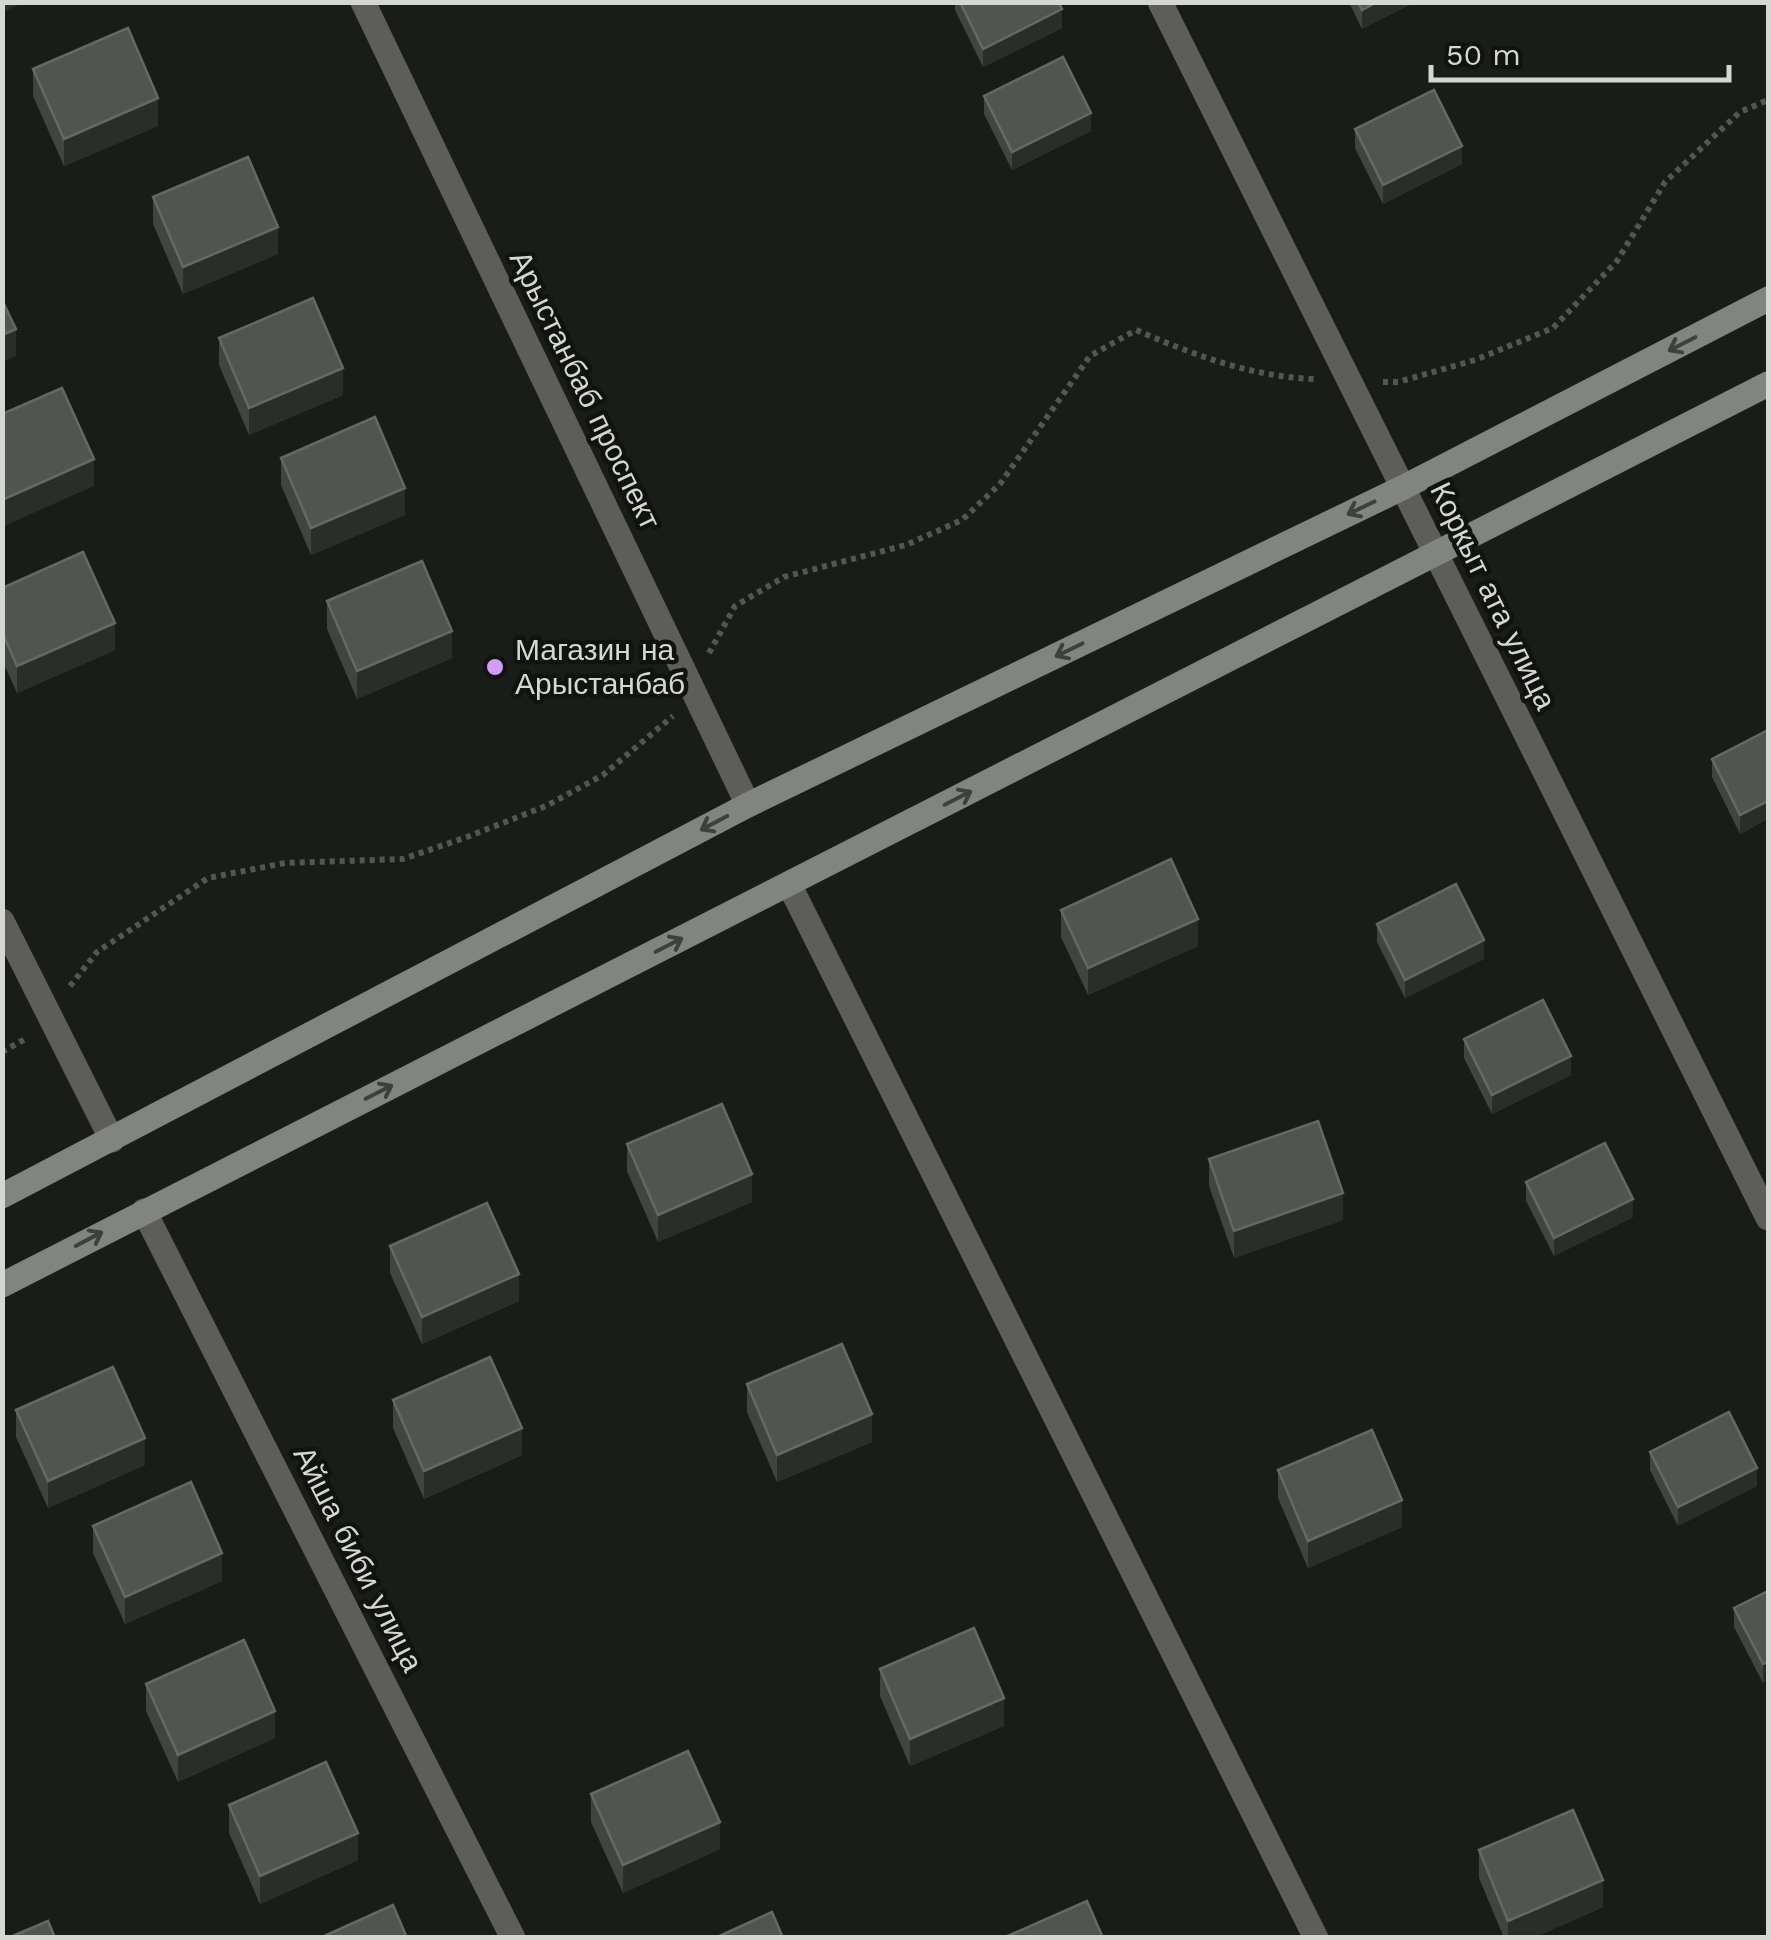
<svg xmlns="http://www.w3.org/2000/svg" width="1771" height="1940" viewBox="0 0 1771 1940" font-family="'Work Sans',sans-serif">
<rect width="100%" height="100%" fill="#1a1c18"/>
<g fill="none" stroke-linecap="round" stroke-linejoin="round">
<path stroke="#545652" stroke-width="6" stroke-dasharray="5 5" stroke-linecap="butt" d="M 1383,382 L 1398,382 L 1475,360 L 1553,328 L 1617,261 L 1665,182 L 1740,112 L 1768,100
M 709,653 L 735,606 L 784,577 L 906,545 L 962,520 L 1000,484 L 1090,356 L 1136,330 C 1194,355 1252,377 1315,379
M 70,986 L 97,952 L 208,878 L 285,863 L 403,859 L 467,837 L 546,806 L 603,775 L 673,716
M 2,1052 L 27,1038"/>
<path stroke="#5d5e5c" stroke-width="25" d="M 363,2 L 748,805
M 1160,2 C 1364,407 1564,813 1768,1218
M 789,884 L 1316,1938
M 2,921 L 112,1140
M 144,1211 L 513,1938"/>
<path stroke="#828481" stroke-width="25" d="M 2,1196 L 748,805 L 1404,487 L 1768,299
M 2,1285 L 1768,384"/>
</g>
<path fill="#424440" d="M 955,2 L 1058,2 L 1062,28 L 983,67 L 955,10 Z
M 1349,2 L 1415,2 L 1362,29 Z
M 33,69 L 158,126 L 64,166 L 33,96 Z
M 984,96 L 1091,131 L 1012,170 L 984,114 Z
M 1355,129 L 1462,164 L 1383,204 L 1355,148 Z
M 153,197 L 278,254 L 183,294 L 153,224 Z
M 219,338 L 343,395 L 249,435 L 219,365 Z
M 281,458 L 405,515 L 311,555 L 281,485 Z
M 2,588 L 115,650 L 17,693 L 2,660 Z
M 327,601 L 452,658 L 357,699 L 327,629 Z
M 1768,730 L 1768,819 L 1740,834 L 1712,777 L 1712,759 Z
M 1061,910 L 1198,946 L 1088,995 L 1061,937 Z
M 1377,924 L 1484,959 L 1405,998 L 1377,942 Z
M 1464,1039 L 1571,1075 L 1492,1114 L 1464,1058 Z
M 627,1144 L 752,1202 L 658,1242 L 627,1171 Z
M 1209,1159 L 1343,1220 L 1234,1258 L 1209,1186 Z
M 1526,1182 L 1633,1217 L 1554,1256 L 1526,1201 Z
M 390,1246 L 519,1301 L 422,1344 L 390,1273 Z
M 747,1384 L 872,1442 L 777,1482 L 747,1412 Z
M 393,1400 L 522,1455 L 424,1499 L 393,1428 Z
M 16,1410 L 145,1465 L 48,1508 L 16,1437 Z
M 1650,1452 L 1757,1486 L 1678,1526 L 1650,1470 Z
M 1278,1470 L 1402,1527 L 1308,1568 L 1278,1498 Z
M 93,1526 L 222,1581 L 125,1624 L 93,1553 Z
M 1768,1591 L 1768,1680 L 1763,1683 L 1734,1627 L 1734,1608 Z
M 880,1669 L 1004,1726 L 910,1766 L 880,1696 Z
M 146,1684 L 275,1738 L 178,1782 L 146,1711 Z
M 591,1794 L 720,1849 L 623,1893 L 591,1822 Z
M 229,1805 L 358,1860 L 260,1904 L 229,1833 Z
M 1479,1850 L 1603,1907 L 1533,1938 L 1504,1938 L 1479,1878 Z"/>
<path fill="#2b2d29" d="M 3,2 L 24,2 L 3,12 Z
M 1377,2 L 1415,2 L 1362,29 L 1362,10 Z
M 1062,9 L 1062,28 L 983,67 L 983,49 Z
M 158,98 L 158,126 L 64,166 L 64,139 Z
M 1091,113 L 1091,131 L 1012,170 L 1012,152 Z
M 1462,146 L 1462,164 L 1383,204 L 1383,185 Z
M 278,227 L 278,254 L 183,294 L 183,267 Z
M 16,329 L 16,356 L 2,362 L 2,335 Z
M 343,368 L 343,395 L 249,435 L 249,408 Z
M 94,459 L 94,486 L 2,527 L 2,500 Z
M 405,488 L 405,515 L 311,555 L 311,528 Z
M 115,623 L 115,650 L 17,693 L 17,666 Z
M 452,631 L 452,658 L 357,699 L 357,671 Z
M 1768,801 L 1768,819 L 1740,834 L 1740,815 Z
M 1198,919 L 1198,946 L 1088,995 L 1088,968 Z
M 1484,940 L 1484,959 L 1405,998 L 1405,980 Z
M 1571,1056 L 1571,1075 L 1492,1114 L 1492,1095 Z
M 752,1174 L 752,1202 L 658,1242 L 658,1215 Z
M 1343,1193 L 1343,1220 L 1234,1258 L 1234,1231 Z
M 1633,1199 L 1633,1217 L 1554,1256 L 1554,1238 Z
M 519,1274 L 519,1301 L 422,1344 L 422,1317 Z
M 872,1414 L 872,1442 L 777,1482 L 777,1455 Z
M 522,1428 L 522,1455 L 424,1499 L 424,1471 Z
M 145,1438 L 145,1465 L 48,1508 L 48,1481 Z
M 1757,1468 L 1757,1486 L 1678,1526 L 1678,1507 Z
M 1402,1500 L 1402,1527 L 1308,1568 L 1308,1541 Z
M 222,1553 L 222,1581 L 125,1624 L 125,1597 Z
M 1768,1662 L 1768,1680 L 1763,1683 L 1763,1664 Z
M 1004,1698 L 1004,1726 L 910,1766 L 910,1739 Z
M 275,1711 L 275,1738 L 178,1782 L 178,1755 Z
M 720,1822 L 720,1849 L 623,1893 L 623,1865 Z
M 358,1833 L 358,1860 L 260,1904 L 260,1876 Z
M 1603,1880 L 1603,1907 L 1533,1938 L 1508,1938 L 1508,1921 Z"/>
<path fill="#525450" stroke="#666865" stroke-width="2.5" d="M 960,2 L 1058,2 L 1062,9 L 983,49 Z
M 1358,2 L 1377,2 L 1362,10 Z
M 128,28 L 158,98 L 64,139 L 33,69 Z
M 1063,57 L 1091,113 L 1012,152 L 984,96 Z
M 1434,90 L 1462,146 L 1383,185 L 1355,129 Z
M 248,157 L 278,227 L 183,267 L 153,197 Z
M 313,298 L 343,368 L 249,408 L 219,338 Z
M 2,300 L 16,329 L 2,335 Z
M 62,388 L 94,459 L 2,500 L 2,414 Z
M 375,417 L 405,488 L 311,528 L 281,458 Z
M 83,552 L 115,623 L 17,666 L 2,632 L 2,588 Z
M 422,561 L 452,631 L 357,671 L 327,601 Z
M 1768,730 L 1768,801 L 1740,815 L 1712,759 Z
M 1171,859 L 1198,919 L 1088,968 L 1061,910 Z
M 1456,884 L 1484,940 L 1405,980 L 1377,924 Z
M 1543,1000 L 1571,1056 L 1492,1095 L 1464,1039 Z
M 722,1104 L 752,1174 L 658,1215 L 627,1144 Z
M 1318,1121 L 1343,1193 L 1234,1231 L 1209,1159 Z
M 1605,1143 L 1633,1199 L 1554,1238 L 1526,1182 Z
M 487,1203 L 519,1274 L 422,1317 L 390,1246 Z
M 842,1344 L 872,1414 L 777,1455 L 747,1384 Z
M 490,1357 L 522,1428 L 424,1471 L 393,1400 Z
M 113,1367 L 145,1438 L 48,1481 L 16,1410 Z
M 1729,1412 L 1757,1468 L 1678,1507 L 1650,1452 Z
M 1372,1430 L 1402,1500 L 1308,1541 L 1278,1470 Z
M 191,1482 L 222,1553 L 125,1597 L 93,1526 Z
M 1768,1591 L 1768,1662 L 1763,1664 L 1734,1608 Z
M 974,1628 L 1004,1698 L 910,1739 L 880,1669 Z
M 244,1640 L 275,1711 L 178,1755 L 146,1684 Z
M 688,1751 L 720,1822 L 623,1865 L 591,1794 Z
M 326,1762 L 358,1833 L 260,1876 L 229,1805 Z
M 1573,1810 L 1603,1880 L 1508,1921 L 1479,1850 Z
M 1087,1901 L 1103,1938 L 1003,1938 Z
M 393,1905 L 407,1938 L 320,1938 Z
M 772,1912 L 783,1938 L 715,1938 Z
M 48,1921 L 55,1938 L 8,1938 Z"/>
<defs><path id="oneway-shaft" d="M-6 0H5M1.5-3L5.5 0L1.5 3" fill="none" stroke-width="1.6" stroke-linecap="round" stroke-linejoin="round" transform="scale(2.5)"/></defs>
<g stroke="#3e403d">
<use href="#oneway-shaft" transform="translate(1682 344) rotate(153)"/>
<use href="#oneway-shaft" transform="translate(1361 508) rotate(154)"/>
<use href="#oneway-shaft" transform="translate(1069 650) rotate(154)"/>
<use href="#oneway-shaft" transform="translate(958 798) rotate(-27)"/>
<use href="#oneway-shaft" transform="translate(714 823) rotate(152)"/>
<use href="#oneway-shaft" transform="translate(669 945) rotate(-27)"/>
<use href="#oneway-shaft" transform="translate(379 1092) rotate(-27)"/>
<use href="#oneway-shaft" transform="translate(89 1239) rotate(-28)"/>
</g>
<circle fill="#d19dfe" stroke="#11130f" stroke-width="4" cx="495" cy="667" r="10"/>
<g text-anchor="middle" stroke-width="9" stroke-linejoin="round" paint-order="stroke">
<g font-size="30" fill="#d5d7d4" stroke="#11130f">
<text transform="translate(585 390) rotate(64)" y="10">Арыстанбаб проспект</text>
<text transform="translate(1493 596) rotate(64)" y="10">Коркыт ата улица</text>
<text transform="translate(358 1559) rotate(63)" y="10">Айша биби улица</text>
</g>
<g font-size="30" fill="#d5d7d4" stroke="#11130f" text-anchor="start">
<text x="515" y="660">Магазин на<tspan x="515" dy="34">Арыстанбаб</tspan></text>
</g>
</g>
<rect width="1771" height="1940" fill="none" stroke="#d5d7d4" stroke-width="10"/>
<path d="M1431 65v15h298v-15" fill="none" stroke="#d5d7d4" stroke-width="5"/>
<text x="1446" y="65" font-size="30" fill="#d5d7d4" stroke="#11130f" stroke-width="8" paint-order="stroke">50 m</text>
</svg>
